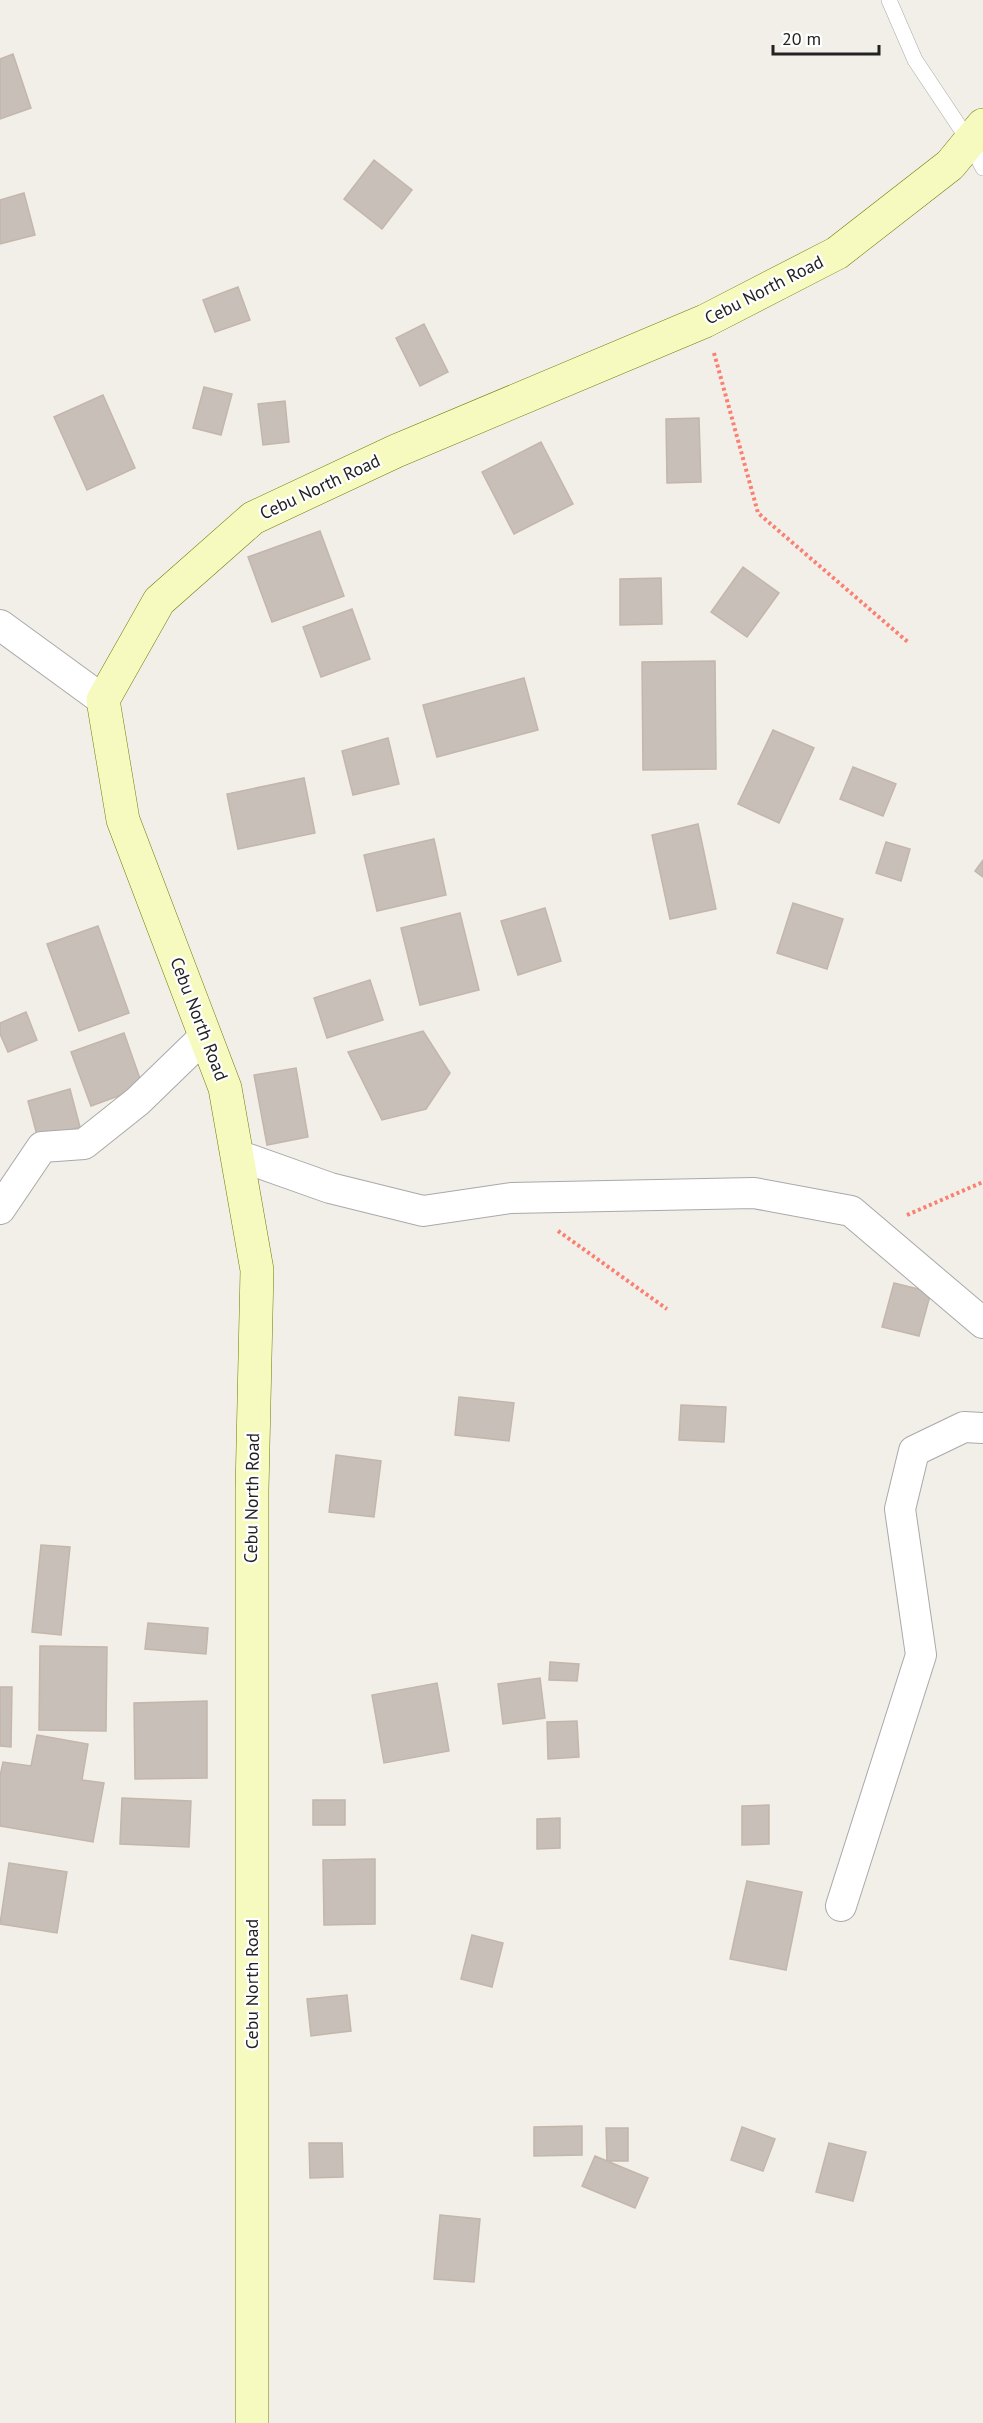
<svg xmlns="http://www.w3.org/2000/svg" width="983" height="2423" viewBox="0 0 983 2423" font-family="'PT Sans',sans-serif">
<rect width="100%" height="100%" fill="#f2efe9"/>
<path fill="#c7bfb8" stroke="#c4b6ab" stroke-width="1.5" d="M 13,54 L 31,108 L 0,119 L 0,59 Z
M 374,160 L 412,190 L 382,229 L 344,199 Z
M 24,193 L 35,235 L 0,244 L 0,200 Z
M 238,287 L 250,320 L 215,332 L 203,300 Z
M 424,324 L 448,372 L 420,386 L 396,338 Z
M 204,387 L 232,394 L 221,435 L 193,428 Z
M 103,395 L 135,468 L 87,490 L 54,417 Z
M 285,401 L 289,442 L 263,445 L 258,404 Z
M 699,418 L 701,482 L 667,483 L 666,419 Z
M 541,442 L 573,504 L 514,534 L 482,472 Z
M 320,531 L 344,596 L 272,622 L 248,557 Z
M 743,567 L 779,593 L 747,637 L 711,612 Z
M 661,578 L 662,624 L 620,625 L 620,579 Z
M 352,609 L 370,659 L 321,677 L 303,627 Z
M 715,661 L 716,769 L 643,770 L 642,662 Z
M 524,678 L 538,730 L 437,757 L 423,705 Z
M 773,730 L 814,748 L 779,823 L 738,804 Z
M 388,738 L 399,784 L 353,795 L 342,751 Z
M 853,767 L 896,784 L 883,816 L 840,799 Z
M 304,778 L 315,833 L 238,849 L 227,794 Z
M 698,824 L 716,909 L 670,919 L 652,835 Z
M 434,839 L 446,895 L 377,911 L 364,855 Z
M 886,842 L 910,849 L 901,881 L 876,873 Z
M 983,860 L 983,877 L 975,871 Z
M 793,903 L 843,919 L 827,969 L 777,953 Z
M 545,908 L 561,961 L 518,975 L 501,921 Z
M 460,913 L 479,990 L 420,1005 L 401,928 Z
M 98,926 L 129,1013 L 79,1031 L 47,944 Z
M 370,980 L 383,1020 L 327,1038 L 314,998 Z
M 26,1012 L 37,1040 L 8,1052 L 0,1034 L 0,1023 Z
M 423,1031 L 450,1073 L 426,1109 L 382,1120 L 348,1052 Z
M 124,1033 L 143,1087 L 91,1106 L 71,1052 Z
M 296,1068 L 308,1137 L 267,1145 L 254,1075 Z
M 70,1089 L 80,1127 L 38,1139 L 28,1101 Z
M 894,1283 L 931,1292 L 919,1336 L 882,1327 Z
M 459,1397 L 514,1403 L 509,1441 L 455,1435 Z
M 681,1405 L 726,1407 L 724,1442 L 679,1440 Z
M 336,1455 L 381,1461 L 374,1517 L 329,1512 Z
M 41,1545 L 70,1547 L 61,1635 L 32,1632 Z
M 148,1623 L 208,1628 L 206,1654 L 145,1649 Z
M 40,1646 L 107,1647 L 106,1731 L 39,1730 Z
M 550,1662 L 579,1664 L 577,1681 L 549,1680 Z
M 540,1678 L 545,1718 L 503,1724 L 498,1684 Z
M 437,1683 L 449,1751 L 384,1763 L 372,1695 Z
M 0,1687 L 12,1687 L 11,1747 L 0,1746 Z
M 207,1701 L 207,1778 L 135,1779 L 134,1703 Z
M 577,1721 L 579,1757 L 548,1759 L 547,1722 Z
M 37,1735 L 88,1744 L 82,1780 L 104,1783 L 93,1842 L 0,1826 L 0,1776 L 3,1762 L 31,1766 Z
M 122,1798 L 191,1801 L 189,1847 L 120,1844 Z
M 313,1800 L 345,1800 L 345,1825 L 313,1825 Z
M 769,1805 L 769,1844 L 742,1845 L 742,1806 Z
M 560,1818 L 560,1848 L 537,1849 L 537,1819 Z
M 375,1859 L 375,1924 L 324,1925 L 323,1860 Z
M 9,1863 L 67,1872 L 57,1933 L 0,1924 Z
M 747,1881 L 802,1892 L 786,1970 L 730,1959 Z
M 472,1935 L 503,1943 L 492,1987 L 461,1979 Z
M 347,1995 L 351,2031 L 311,2036 L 307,1999 Z
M 582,2126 L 582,2155 L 534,2156 L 534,2127 Z
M 742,2127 L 775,2139 L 763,2171 L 731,2160 Z
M 606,2128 L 628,2128 L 628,2161 L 607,2161 Z
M 309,2143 L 342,2143 L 343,2177 L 310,2178 Z
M 829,2143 L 866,2152 L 853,2201 L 816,2192 Z
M 595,2156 L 648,2178 L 635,2208 L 582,2186 Z
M 440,2215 L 480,2219 L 474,2282 L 434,2279 Z"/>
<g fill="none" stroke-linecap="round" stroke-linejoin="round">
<g stroke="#a9a9a9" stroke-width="16">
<path id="service" d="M 889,0 L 915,60 L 969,141 L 983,168"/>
</g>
<g stroke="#a9a9a9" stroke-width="32">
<path id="minor" d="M 0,625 L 103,700
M 237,1155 L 330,1188 L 423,1211 L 511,1198 L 754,1193 L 851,1211 L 983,1323
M 0,1209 L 42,1147 L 84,1144 L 138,1101 L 205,1036
M 841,1906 L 921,1655 L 900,1509 L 914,1451 L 964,1427 L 983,1428"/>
</g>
<g stroke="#707d05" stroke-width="34">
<path id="secondary" d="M 252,2423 L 252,1490 L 257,1270 L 225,1088 L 123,820 L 103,700 L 159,601 L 253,518 L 396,451 L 705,321 L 837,253 L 950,165 L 983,125"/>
</g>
<path stroke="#fa8072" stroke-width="4" stroke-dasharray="3 3" stroke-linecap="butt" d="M 714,353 L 758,513 L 909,643
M 907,1215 L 983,1182
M 558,1231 L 667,1309"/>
<use href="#service" stroke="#fff" stroke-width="15"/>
<use href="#minor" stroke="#fff" stroke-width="30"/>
<use href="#secondary" stroke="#f7fabf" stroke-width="33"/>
</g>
<g text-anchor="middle" stroke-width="4.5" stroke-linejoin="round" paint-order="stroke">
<g font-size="18" fill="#222" stroke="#fff">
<text transform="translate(764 290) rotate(-27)" y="6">Cebu North Road</text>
<text transform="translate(320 487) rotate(-25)" y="6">Cebu North Road</text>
<text transform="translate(199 1019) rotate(69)" y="6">Cebu North Road</text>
<text transform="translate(252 1498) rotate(-89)" y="6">Cebu North Road</text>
<text transform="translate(252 1984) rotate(-90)" y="6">Cebu North Road</text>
</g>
</g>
<path d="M773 45v9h106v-9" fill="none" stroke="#222222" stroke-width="3"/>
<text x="782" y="45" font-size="18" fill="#222222" stroke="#ffffff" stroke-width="4.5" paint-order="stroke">20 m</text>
</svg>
